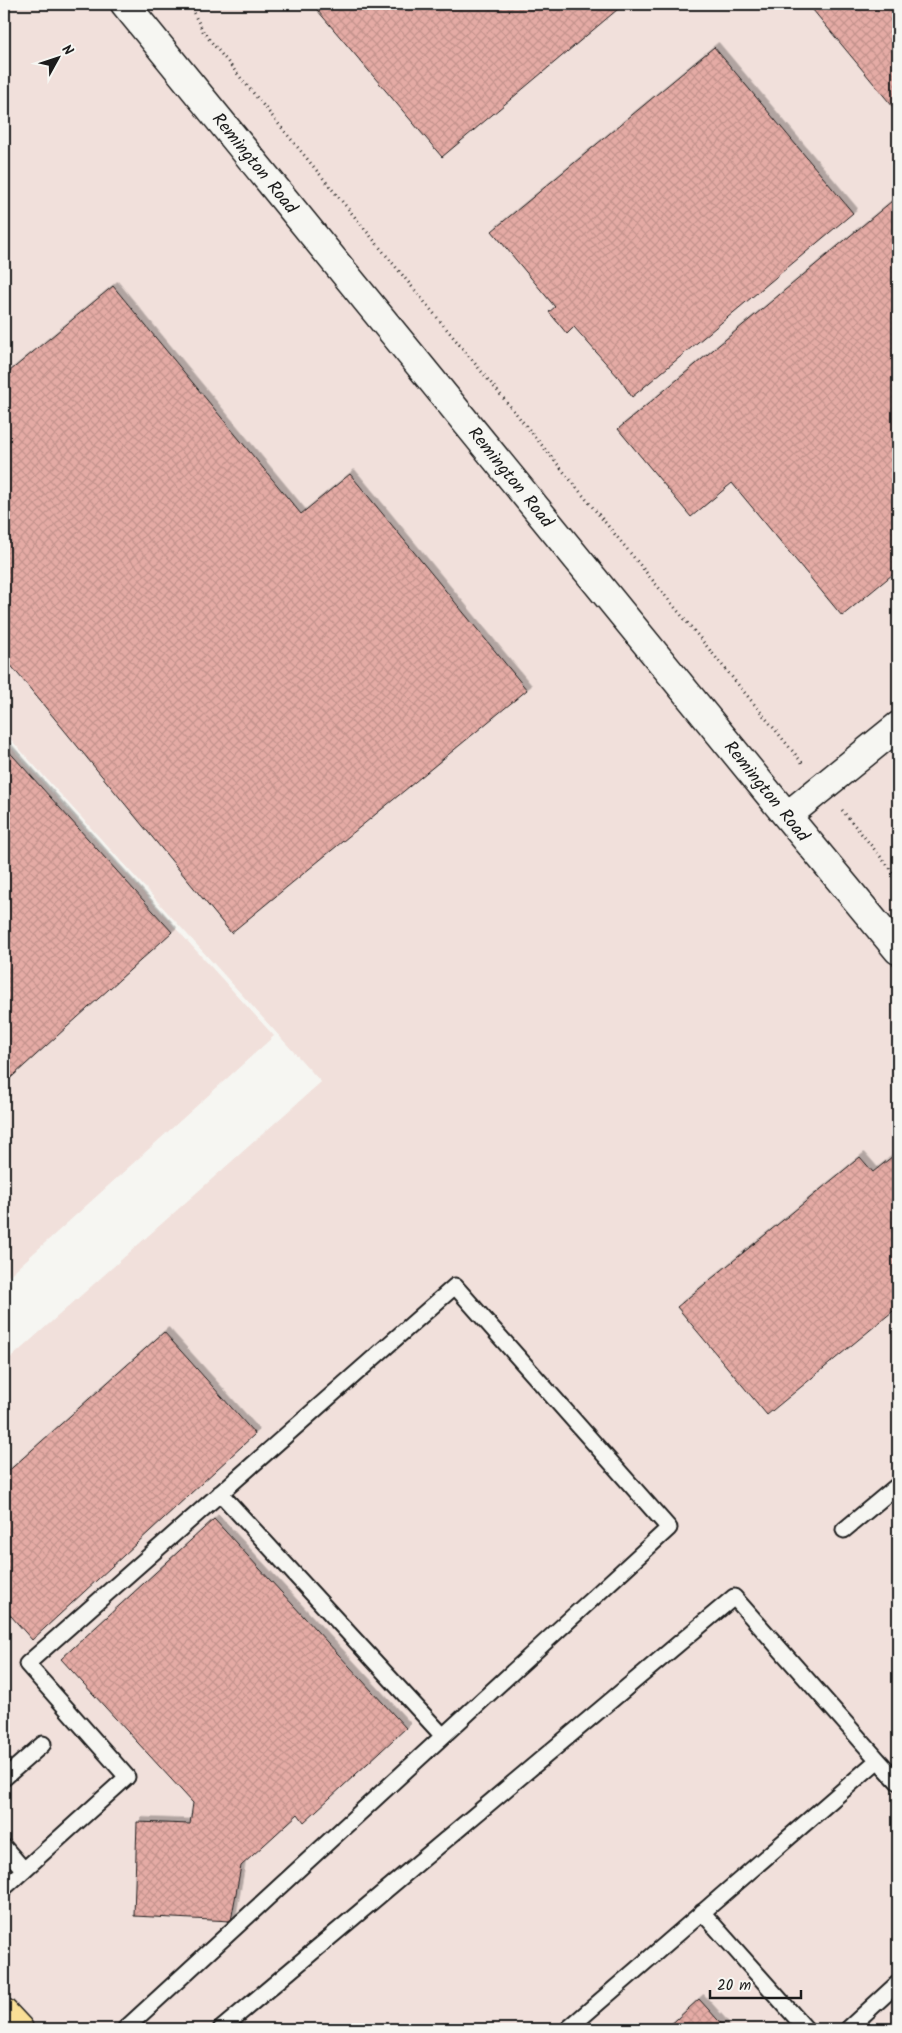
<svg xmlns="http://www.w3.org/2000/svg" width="902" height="2033" viewBox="0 0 902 2033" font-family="Kalam,sans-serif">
<defs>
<pattern id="building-cross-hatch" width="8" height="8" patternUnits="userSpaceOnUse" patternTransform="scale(1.25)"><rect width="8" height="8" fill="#e5aba5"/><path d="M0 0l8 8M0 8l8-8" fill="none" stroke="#c4938d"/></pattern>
<filter id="shadow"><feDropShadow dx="4.5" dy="-4.5" stdDeviation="0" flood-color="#0004"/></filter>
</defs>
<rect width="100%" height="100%" fill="#f6f6f2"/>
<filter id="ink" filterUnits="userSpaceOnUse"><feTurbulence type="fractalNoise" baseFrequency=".02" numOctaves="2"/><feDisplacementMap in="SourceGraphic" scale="10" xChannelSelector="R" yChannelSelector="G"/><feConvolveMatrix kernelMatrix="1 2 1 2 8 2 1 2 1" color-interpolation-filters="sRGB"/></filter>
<g filter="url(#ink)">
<path fill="#f1e0db" d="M 4,4 L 898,4 L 898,2029 L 4,2029 L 4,1364 L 321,1082 L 4,732 Z
M 4,740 L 274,1036 L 4,1280 Z"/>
<path fill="url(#building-cross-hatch)" stroke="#1c1c1c" filter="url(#shadow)" d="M 312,4 L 624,4 L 442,157 Z
M 808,4 L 898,4 L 898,113 Z
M 714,47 L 853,213 L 632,397 L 619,378 L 574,327 L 567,334 L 549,312 L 555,307 L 492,231 Z
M 898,196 L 898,499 L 892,504 L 898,511 L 898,570 L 842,616 L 732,483 L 691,517 L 618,429 Z
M 113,286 L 301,514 L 350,474 L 527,690 L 231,933 L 4,657 L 4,376 Z
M 4,746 L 172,932 L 4,1084 Z
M 898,1152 L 898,1307 L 767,1415 L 677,1307 L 860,1157 L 873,1172 Z
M 164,1332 L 255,1434 L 32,1640 L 4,1608 L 4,1475 Z
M 214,1519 L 406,1728 L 304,1822 L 298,1814 L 241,1866 L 231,1921 L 134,1916 L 137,1822 L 190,1824 L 193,1803 L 61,1659 Z
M 699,1999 L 726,2029 L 666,2029 Z"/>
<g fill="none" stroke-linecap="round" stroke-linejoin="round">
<g stroke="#1c1c1c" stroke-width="19">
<path id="service" d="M 220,1493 L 443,1736
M 844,1530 L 898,1485
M 4,1778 L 43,1744
M 4,1847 L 24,1870
M 4,1888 L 127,1777 L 27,1664 L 455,1286 L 669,1528 L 125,2029
M 702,1912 L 806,2029
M 221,2029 L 734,1597 L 878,1760
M 568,2029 L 878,1760 L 898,1782
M 848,2029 L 898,1983"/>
</g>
<g stroke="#1c1c1c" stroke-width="31">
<path id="minor" d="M 125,4 L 787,816 L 898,950
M 787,816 L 898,726"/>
</g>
<g stroke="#1c1c1c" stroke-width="31">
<path id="primary" d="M 4,2013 L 19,2029"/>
</g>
<path stroke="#1c1c1c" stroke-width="3" stroke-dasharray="1 4" stroke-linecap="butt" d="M 189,4 L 204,33 L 804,765
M 842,810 L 898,878"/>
<use href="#service" stroke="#f6f6f2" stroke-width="15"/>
<use href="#minor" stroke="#f6f6f2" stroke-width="28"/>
<use href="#primary" stroke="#fadf96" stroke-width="28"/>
</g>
</g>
<g text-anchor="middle" stroke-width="5" stroke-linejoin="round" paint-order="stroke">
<g font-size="18" fill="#1c1c1c" stroke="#f6f6f2">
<text transform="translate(255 163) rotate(51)" y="6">Remington Road</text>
<text transform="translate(511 477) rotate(51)" y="6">Remington Road</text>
<text transform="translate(767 791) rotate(51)" y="6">Remington Road</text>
</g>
</g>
<rect width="902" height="2033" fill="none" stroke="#f6f6f2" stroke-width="20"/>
<rect x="10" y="10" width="882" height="2013" fill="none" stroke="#1c1c1c" stroke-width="2" filter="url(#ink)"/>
<g transform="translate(58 58) rotate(50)" stroke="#f6f6f2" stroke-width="4" paint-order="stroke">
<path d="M0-4L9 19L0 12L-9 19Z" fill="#1c1c1c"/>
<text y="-8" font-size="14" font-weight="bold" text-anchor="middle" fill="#1c1c1c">N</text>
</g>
<path d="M710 1990v8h91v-8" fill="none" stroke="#1c1c1c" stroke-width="2.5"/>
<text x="717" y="1990" font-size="15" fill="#1c1c1c" stroke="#f6f6f2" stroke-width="4" paint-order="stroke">20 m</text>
</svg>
